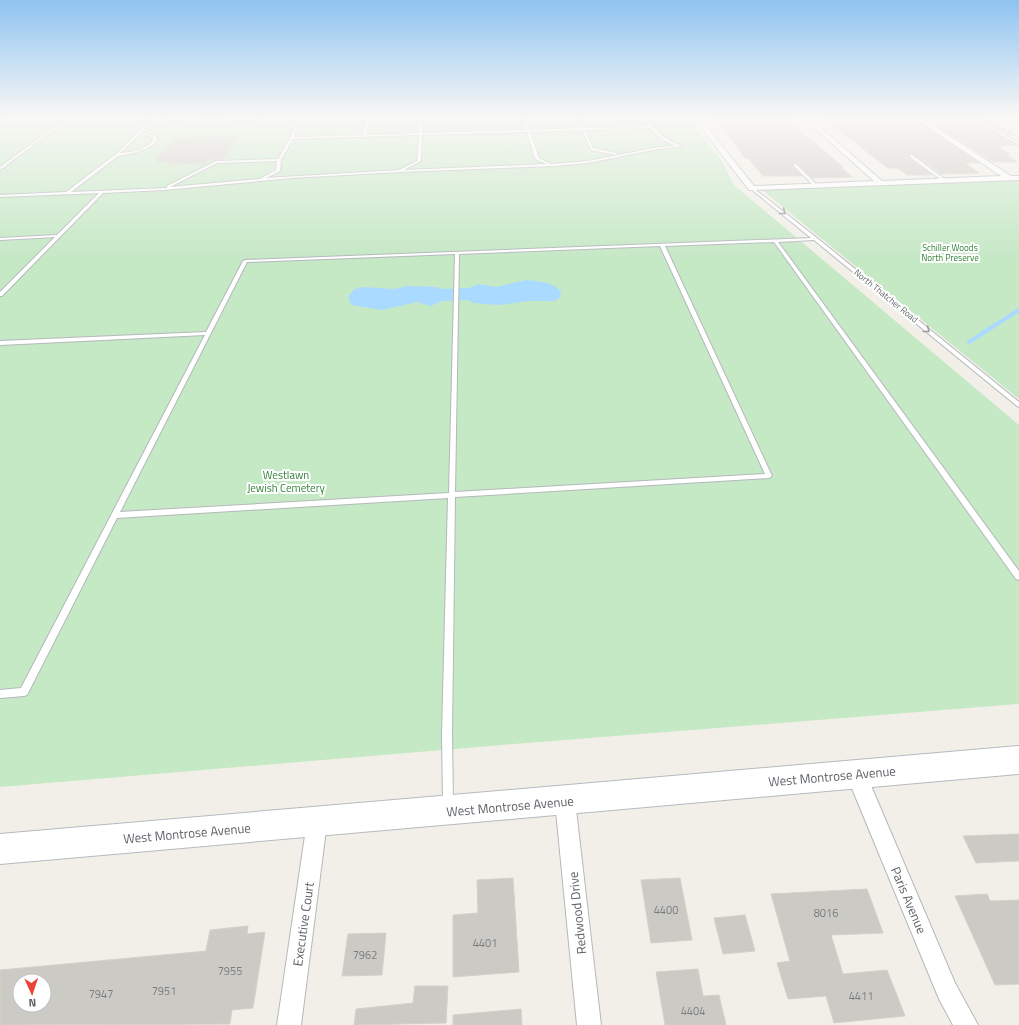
<svg xmlns="http://www.w3.org/2000/svg" width="1019" height="1025" viewBox="0 0 1019 1025" font-family="'Titillium Web',sans-serif">
<rect width="100%" height="100%" fill="#f1efe8"/>
<path fill="#c5e8c5" d="M 0,117 L 687,117 L 721,160 L 734,185 L 1019,425 L 1019,704 L 502,745 L 0,787 Z
M 1019,180 L 1019,399 L 767,194 L 763,190 Z"/>
<path fill="#aadaff" d="M 526,280 C 537,281 554,282 561,292 L 560,297 L 555,301 L 527,301 L 500,305 L 473,303 L 469,300 L 443,301 L 430,306 L 417,302 L 382,310 L 352,305 L 349,301 L 349,295 L 355,289 L 362,287 L 393,289 L 409,286 L 436,287 L 443,289 L 469,288 L 478,284 L 496,287 Z"/>
<g fill="none" stroke-linecap="round" stroke-linejoin="round">
<path stroke="#aadaff" stroke-width="4" d="M 969,342 L 1019,310"/>
</g>
<path fill="#cccac5" stroke="#d6d1c6" fill-rule="evenodd" d="M 714,117 L 784,117 L 843,167 L 841,167 L 852,177 L 812,178 L 796,162 L 793,163 L 793,167 L 802,176 L 763,176 L 748,158 L 745,158 Z
M 873,117 L 912,117 L 979,163 L 965,163 L 979,173 L 941,174 L 913,154 L 910,154 L 909,158 L 932,175 L 908,175 L 897,168 L 888,168 L 823,118 Z
M 923,117 L 970,117 L 1016,145 L 998,146 L 1010,154 L 1005,154 L 1017,162 L 993,162 Z
M 977,117 L 982,117 L 1017,135 L 1009,135 Z
M 237,137 L 225,159 L 208,160 L 205,164 L 169,165 L 171,162 L 156,162 L 158,160 L 155,160 L 173,139 Z
M 1019,834 L 1019,861 L 976,863 L 963,836 Z
M 513,878 L 519,972 L 453,977 L 453,915 L 478,913 L 477,880 Z
M 680,878 L 692,940 L 651,943 L 641,880 Z
M 867,889 L 883,933 L 831,935 L 843,974 L 887,970 L 905,1016 L 834,1023 L 826,996 L 788,999 L 777,963 L 790,961 L 771,894 Z
M 987,894 L 990,901 L 1019,900 L 1019,984 L 995,985 L 955,896 Z
M 745,915 L 755,951 L 723,954 L 714,918 Z
M 248,926 L 247,934 L 265,932 L 253,1008 L 232,1010 L 230,1024 L 0,1025 L 0,970 L 206,951 L 210,930 ZM 20,981 L 44,981 L 44,1005 L 20,1005 Z
M 386,933 L 382,975 L 342,976 L 348,934 Z
M 698,969 L 703,996 L 719,995 L 726,1025 L 665,1025 L 656,972 Z
M 415,986 L 448,986 L 446,1023 L 354,1025 L 356,1009 L 413,1003 Z
M 521,1009 L 522,1025 L 453,1025 L 453,1015 Z"/>
<g fill="none" stroke-linecap="round" stroke-linejoin="round">
<g stroke="#b5b8bc" stroke-width="2">
<path id="lane" d="M 6,117 L 9,117 L 0,123 L 0,121 Z
M 68,117 L 71,117 L 0,170 L 0,167 Z
M 150,117 L 152,117 L 142,132 L 157,137 L 155,143 L 146,149 L 134,153 L 118,156 L 71,192 L 167,188 L 167,186 L 216,161 L 278,159 L 290,138 L 298,117 L 300,117 L 294,137 L 363,135 L 367,117 L 369,117 L 367,135 L 419,133 L 420,117 L 422,117 L 422,133 L 526,130 L 523,117 L 525,117 L 530,130 L 581,128 L 576,117 L 578,117 L 584,128 L 649,126 L 644,117 L 646,117 C 655,132 667,141 683,146 L 658,149 L 588,163 L 555,166 L 399,172 L 292,178 L 164,190 L 103,193 L 2,296 L 0,296 L 0,292 L 55,237 L 0,240 L 0,238 L 57,235 L 99,193 L 0,197 L 0,195 L 66,192 L 116,154 L 139,131 ZM 650,128 L 661,139 L 675,146 L 658,147 L 588,161 L 551,164 L 539,158 L 530,132 L 582,130 L 591,150 L 616,155 L 617,153 L 593,148 L 585,130 ZM 527,132 L 535,159 L 547,164 L 404,170 L 421,161 L 422,135 ZM 141,133 L 154,138 C 148,150 132,152 120,153 ZM 419,135 L 417,161 L 399,170 L 266,178 L 280,171 L 281,160 L 293,139 ZM 277,161 L 276,170 L 260,179 L 170,187 L 217,163 Z
M 159,117 L 212,120 L 264,117 C 248,123 174,124 159,117 Z
M 971,117 L 974,117 L 1019,143 L 1019,145 Z
M 910,155 L 912,155 L 946,180 L 946,182 L 944,182 L 910,157 Z
M 794,164 L 796,164 L 816,184 L 816,186 L 814,186 L 794,166 Z
M 752,187 L 817,238 L 1019,402 L 1019,407 L 1017,406 L 814,240 L 778,242 L 1019,571 L 1019,580 L 1016,579 L 774,242 L 665,246 L 772,476 L 769,478 L 455,497 L 452,734 L 453,804 L 452,808 L 448,809 L 444,808 L 443,804 L 442,734 L 448,498 L 117,518 L 27,695 L 24,696 L 0,698 L 0,690 L 21,688 L 205,335 L 0,345 L 0,341 L 206,332 L 243,261 L 245,260 L 811,238 L 751,189 L 750,188 ZM 660,246 L 765,474 L 455,492 L 459,254 ZM 455,254 L 449,493 L 120,512 L 247,262 Z"/>
</g>
<g stroke="#b5b8bc" stroke-width="2">
<path id="street" d="M 693,117 L 699,117 L 754,186 L 874,181 L 802,117 L 808,117 L 882,181 L 1001,176 L 913,117 L 920,117 L 1011,176 L 1019,176 L 1019,180 L 752,190 L 749,190 Z
M 856,764 L 863,767 L 955,983 L 978,1025 L 953,1025 L 939,999 L 846,774 L 849,767 Z
M 565,791 L 572,794 L 575,801 L 601,1025 L 577,1025 L 555,801 L 558,794 Z
M 317,812 L 324,815 L 327,822 L 301,1025 L 277,1025 L 307,822 L 310,815 Z"/>
</g>
<g stroke="#b6babf" stroke-width="2">
<path id="secondary" d="M 1019,746 L 1019,774 L 0,864 L 0,834 Z"/>
</g>
<use href="#lane" fill="#fff" fill-rule="evenodd"/>
<use href="#street" fill="#fff" fill-rule="evenodd"/>
<use href="#secondary" fill="#fff" fill-rule="evenodd"/>
</g>
<defs><path id="oneway-chevron" d="M-2-3.5L2.5 0L-2 3.5" fill="none" stroke-width="1.6" stroke-linecap="round" stroke-linejoin="round"/></defs>
<g stroke="#979a9d">
<use href="#oneway-chevron" transform="translate(783 212) rotate(39)"/>
<use href="#oneway-chevron" transform="translate(927 330) rotate(39)"/>
</g>
<linearGradient id="sky" x2="0" y2="1"><stop stop-color="#8fc3f1"/><stop offset="0.45" stop-color="#f9f8f5"/><stop offset="1" stop-color="#f9f8f5" stop-opacity="0"/></linearGradient>
<rect width="1019" height="260" fill="url(#sky)"/>
<g text-anchor="middle" stroke-width="4" stroke-linejoin="round" paint-order="stroke">
<g font-size="9" fill="#348238" stroke="#fff">
<text x="950" y="251">Schiller Woods<tspan x="950" dy="10">North Preserve</tspan></text>
</g>
<g font-size="9" fill="#5f6368" stroke="#fff">
<text transform="translate(886 296) rotate(39)" y="3">North Thatcher Road</text>
</g>
<g font-size="11" fill="#348238" stroke="#fff">
<text x="286" y="479">Westlawn<tspan x="286" dy="13">Jewish Cemetery</tspan></text>
</g>
<g font-size="11" fill="#7a7d7f">
<text x="666" y="914">4400</text>
<text x="826" y="917">8016</text>
<text x="485" y="947">4401</text>
<text x="365" y="959">7962</text>
<text x="230" y="975">7955</text>
<text x="164" y="995">7951</text>
<text x="101" y="998">7947</text>
<text x="861" y="1000">4411</text>
<text x="693" y="1015">4404</text>
</g>
<g font-size="13" fill="#5f6368" stroke="#fff">
<text transform="translate(832 776) rotate(-5)" y="5">West Montrose Avenue</text>
<text transform="translate(510 806) rotate(-5)" y="5">West Montrose Avenue</text>
<text transform="translate(187 833) rotate(-5)" y="5">West Montrose Avenue</text>
<text transform="translate(909 900) rotate(67)" y="5">Paris Avenue</text>
<text transform="translate(577 913) rotate(-96)" y="5">Redwood Drive</text>
<text transform="translate(303 924) rotate(-82)" y="5">Executive Court</text>
</g>
</g>
<g transform="translate(32 993) rotate(177)"><circle r="19" fill="#ffffff" stroke="#bfc1c3"/>
<path d="M0-3L7 15L0 10L-7 15Z" fill="#ea4335"/>
<text y="-6" font-size="11" font-weight="bold" text-anchor="middle" fill="#5f6368">N</text>
</g>
</svg>
